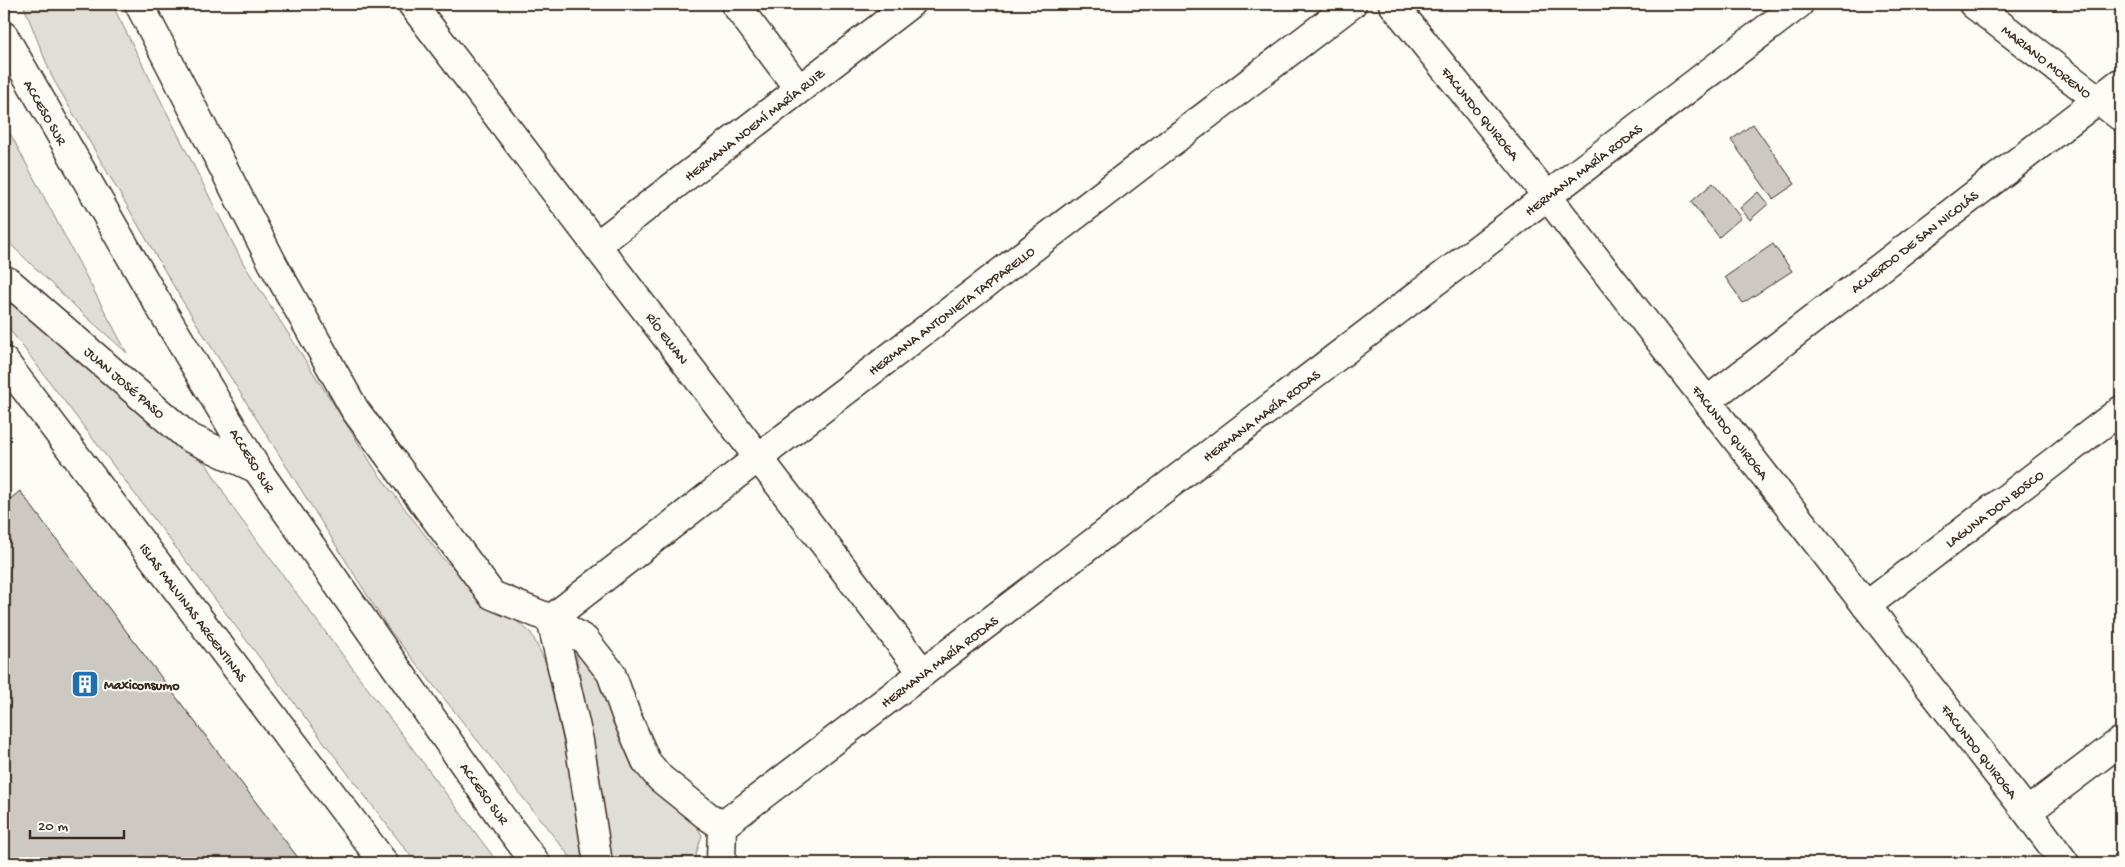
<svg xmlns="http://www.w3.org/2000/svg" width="2125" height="867" viewBox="0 0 2125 867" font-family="'Gochi Hand',sans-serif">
<rect width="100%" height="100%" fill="#fdfcf7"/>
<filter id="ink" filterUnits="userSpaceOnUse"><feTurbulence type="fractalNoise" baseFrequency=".02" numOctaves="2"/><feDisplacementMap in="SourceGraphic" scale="10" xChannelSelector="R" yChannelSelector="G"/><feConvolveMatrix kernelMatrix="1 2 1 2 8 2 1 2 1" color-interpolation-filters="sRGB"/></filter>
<g filter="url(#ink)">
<path fill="#e1ded7" stroke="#8e847a" d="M 23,4 L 112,4 L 243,263 L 377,472 L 444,560 L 531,633 L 546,663 L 553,695 L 571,776 L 583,863 L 575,863 L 388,628 L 180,297 L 52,77 Z
M 4,122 L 127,353 L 81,312 L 4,238 Z
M 4,300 L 20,309 L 207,465 L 235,511 L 498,863 L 416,863 L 4,322 Z
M 581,651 L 702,835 L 696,855 L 702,863 L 611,863 L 576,653 Z"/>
<path fill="#cdc8c2" stroke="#3b2a1e" d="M 1753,124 L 1795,184 L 1773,199 L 1731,140 Z
M 1713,183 L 1741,218 L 1719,237 L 1691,202 Z
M 1758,192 L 1768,204 L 1750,220 L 1740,208 Z
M 1773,244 L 1792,271 L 1743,303 L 1725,277 Z
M 20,491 L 302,863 L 4,863 L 4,504 Z"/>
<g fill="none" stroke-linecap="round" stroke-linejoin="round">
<g stroke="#3b2a1e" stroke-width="31">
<path id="minor" d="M 139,4 L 273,264 L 355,410 L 492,595 L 551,619 L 585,640 L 611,673 L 626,715 L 646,761 L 660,778 L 706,815 L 722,826
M 412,4 L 923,673
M 735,4 L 799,89
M 1393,4 L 1547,196 L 2027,812 L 2065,863
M 1973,4 L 2121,117
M 597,245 L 910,4
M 4,280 L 9,282 L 188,437 L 257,469
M 4,361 L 384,863
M 1707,401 L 2121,82
M 1866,606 L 2121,410
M 551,619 L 759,457 L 1352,4
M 2027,812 L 2121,741
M 722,826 L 1799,4
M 721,863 L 722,826"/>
</g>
<g stroke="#3b2a1e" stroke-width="31">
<path id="major" d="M 4,36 L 151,292 L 257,469 L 499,814 L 536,863
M 551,619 L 579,741 L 598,863"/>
</g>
<use href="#minor" stroke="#fdfcf7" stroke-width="28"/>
<use href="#major" stroke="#fdfcf7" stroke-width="28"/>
</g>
</g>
<defs>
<g id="building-square" transform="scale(1.4375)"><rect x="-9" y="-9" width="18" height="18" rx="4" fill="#1f6fb2" stroke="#fdfcf7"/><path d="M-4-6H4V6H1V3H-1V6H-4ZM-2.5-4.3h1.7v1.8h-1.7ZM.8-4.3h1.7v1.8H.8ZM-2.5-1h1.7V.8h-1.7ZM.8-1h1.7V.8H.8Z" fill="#fff"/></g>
</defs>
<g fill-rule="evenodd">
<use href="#building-square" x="85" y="684"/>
</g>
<g text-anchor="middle" stroke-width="4" stroke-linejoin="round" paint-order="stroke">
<g font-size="14" fill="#3b2a1e" stroke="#fdfcf7">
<text transform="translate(2047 61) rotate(38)" y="5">MARIANO MORENO</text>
<text transform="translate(46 112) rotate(60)" y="5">ACCESO SUR</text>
<text transform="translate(1481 113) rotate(51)" y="5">FACUNDO QUIROGA</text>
<text transform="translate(754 124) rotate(-38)" y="5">HERMANA NOEMÍ MARÍA RUIZ</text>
<text transform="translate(1583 169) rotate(-37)" y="5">HERMANA MARÍA RODAS</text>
<text transform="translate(1914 241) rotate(-38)" y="5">ACUERDO DE SAN NICOLÁS</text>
<text transform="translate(951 310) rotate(-37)" y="5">HERMANA ANTONIETA TAPPARELLO</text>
<text transform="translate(668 338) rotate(53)" y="5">RÍO EWAN</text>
<text transform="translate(125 382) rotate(41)" y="5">JUAN JOSÉ PASO</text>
<text transform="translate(1261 415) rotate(-37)" y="5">HERMANA MARÍA RODAS</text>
<text transform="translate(1731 432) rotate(52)" y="5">FACUNDO QUIROGA</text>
<text transform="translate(253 460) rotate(58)" y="5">ACCESO SUR</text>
<text transform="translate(1994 508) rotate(-37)" y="5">LAGUNA DON BOSCO</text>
<text transform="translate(194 612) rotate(53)" y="5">ISLAS MALVINAS ARGENTINAS</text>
<text transform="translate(939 661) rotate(-37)" y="5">HERMANA MARÍA RODAS</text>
<text transform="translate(1980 751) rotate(52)" y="5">FACUNDO QUIROGA</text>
<text transform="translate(485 793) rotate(54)" y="5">ACCESO SUR</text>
</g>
<g font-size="14" font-weight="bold" fill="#3b2a1e" stroke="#fdfcf7" text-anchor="start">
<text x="104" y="689">Maxiconsumo</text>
</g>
</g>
<rect width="2125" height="867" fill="none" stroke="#fdfcf7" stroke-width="20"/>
<rect x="10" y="10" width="2105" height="847" fill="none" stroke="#3b2a1e" stroke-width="2" filter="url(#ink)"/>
<path d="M30 830v8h94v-8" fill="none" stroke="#3b2a1e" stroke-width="2.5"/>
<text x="38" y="830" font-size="15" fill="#3b2a1e" stroke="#fdfcf7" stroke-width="4" paint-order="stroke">20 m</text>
</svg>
